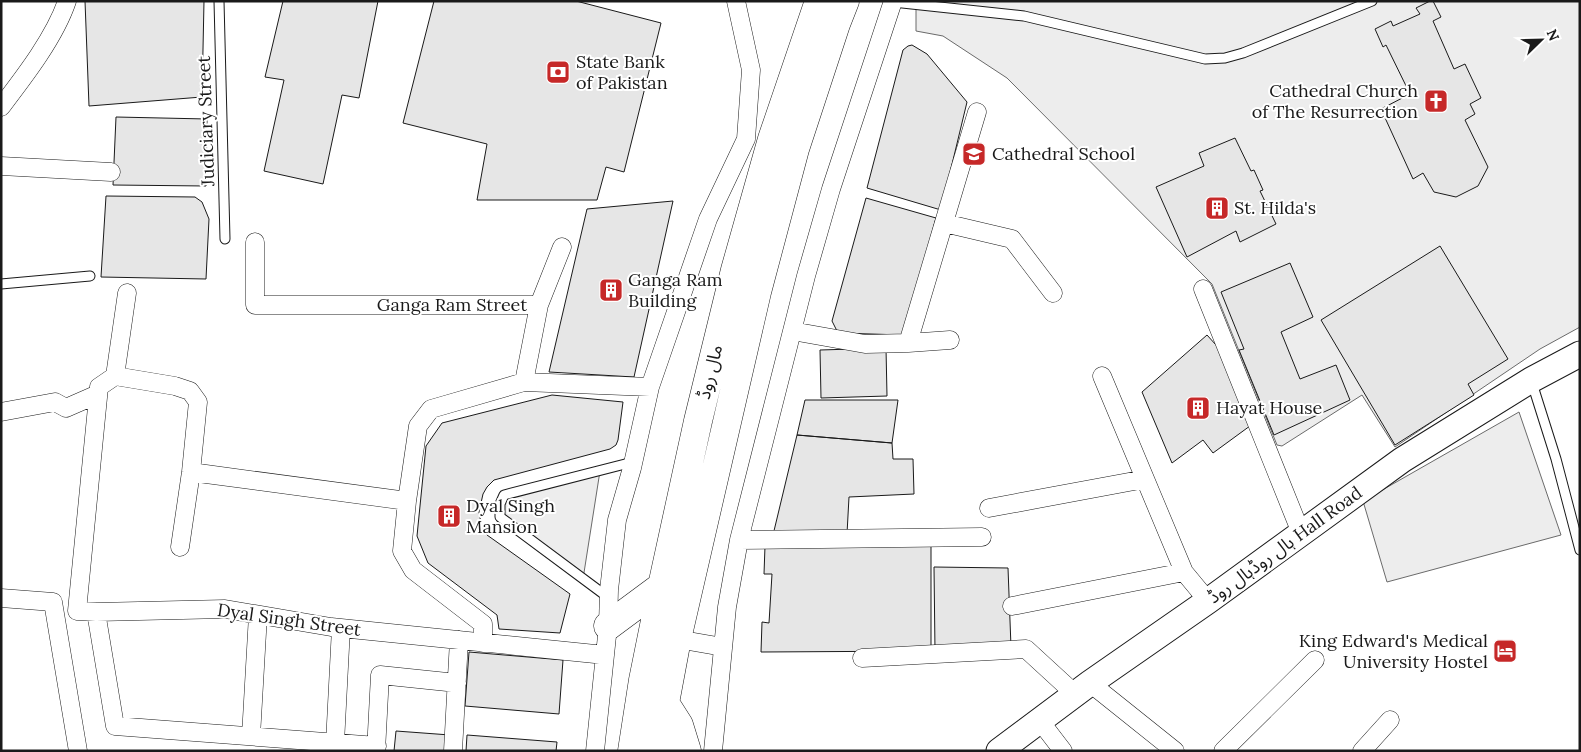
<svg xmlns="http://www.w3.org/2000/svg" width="1581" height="752" viewBox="0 0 1581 752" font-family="Lora,'Noto Sans Arabic',serif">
<rect width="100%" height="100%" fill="#fff"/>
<path fill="#ededed" stroke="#6a6a6a" d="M 916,1 L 1580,1 L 1580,327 L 1540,349 L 1395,447 L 1362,395 L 1282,446 L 1277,445 L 1212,284 L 1007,78 L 943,36 L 916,31 Z
M 1519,412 L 1561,535 L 1387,582 L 1363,501 Z
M 600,471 L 583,579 L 500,517 L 504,495 Z"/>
<path fill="#e6e6e6" stroke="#1a1a1a" d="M 85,1 L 204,1 L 202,97 L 89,106 Z
M 283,1 L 378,1 L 359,98 L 342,95 L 323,184 L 264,171 L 284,80 L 265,77 Z
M 434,1 L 576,1 L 661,23 L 624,172 L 606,167 L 597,200 L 477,200 L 487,144 L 403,123 Z
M 1430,1 L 1433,1 L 1441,17 L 1433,21 L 1454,69 L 1465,64 L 1481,98 L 1470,104 L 1475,114 L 1465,120 L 1488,167 L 1478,186 L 1456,197 L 1434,192 L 1423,173 L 1413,179 L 1381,109 L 1410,94 L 1386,45 L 1383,47 L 1375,29 L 1391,21 L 1393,26 L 1420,14 L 1416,8 Z
M 912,45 L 927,54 L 967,102 L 941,210 L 867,188 L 903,50 L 908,46 Z
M 116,117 L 207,119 L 206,186 L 113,185 Z
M 1235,138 L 1251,171 L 1254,170 L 1263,190 L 1260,191 L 1276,224 L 1240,242 L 1236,231 L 1187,257 L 1156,187 L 1204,166 L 1199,153 Z
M 106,196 L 195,197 L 202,202 L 209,219 L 206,279 L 101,277 Z
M 866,198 L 936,218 L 904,335 L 838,333 L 832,321 Z
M 673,201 L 634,377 L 549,372 L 587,209 Z
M 1440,246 L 1508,359 L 1468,384 L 1474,395 L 1395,445 L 1321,320 Z
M 1290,263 L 1313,317 L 1281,332 L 1300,379 L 1336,365 L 1350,400 L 1274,435 L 1239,350 L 1244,349 L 1221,292 Z
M 1207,335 L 1225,355 L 1254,423 L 1213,453 L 1203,440 L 1172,463 L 1142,392 Z
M 886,348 L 887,396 L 821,398 L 820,350 Z
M 552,395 L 623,402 L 618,440 L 616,445 L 610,449 L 494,480 L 487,487 L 483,494 L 479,512 L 482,529 L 487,535 L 570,594 L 560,633 L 499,629 L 497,615 L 428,563 L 417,536 L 426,446 L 442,423 Z
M 805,400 L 898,400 L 892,443 L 797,435 Z
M 797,435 L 892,443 L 893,459 L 913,459 L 914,494 L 849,497 L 847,534 L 773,535 Z
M 765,546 L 931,546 L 931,651 L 761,652 L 762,622 L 769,623 L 772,574 L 764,574 Z
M 934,567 L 1008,568 L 1011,647 L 935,651 Z
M 469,652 L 563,660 L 559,714 L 465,706 Z
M 396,731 L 450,735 L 448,751 L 394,751 Z
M 467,735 L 557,742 L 556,751 L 466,751 Z"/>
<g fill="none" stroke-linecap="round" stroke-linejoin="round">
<g stroke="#1a1a1a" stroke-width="11">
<path id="lane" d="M 219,1 L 225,239
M 893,2 L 1024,16 L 1205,59 L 1225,58 L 1243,53 L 1372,1
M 1,284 L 90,276
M 1532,383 L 1556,459 L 1580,550
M 609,598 L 500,517 L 500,504 L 504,495 L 633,462"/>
</g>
<g stroke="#1a1a1a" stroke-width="19">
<path id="street" d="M 1,107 C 24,77 55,37 67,1
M 1,166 L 111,172
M 944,223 L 1012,239 L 1053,293
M 255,242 L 255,305 L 539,305 L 524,382 L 650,387
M 1203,289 L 1301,533
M 539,305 L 562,247
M 792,331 L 865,344 L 908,343 L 950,340
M 908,343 L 977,112
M 115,376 L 127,293
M 1102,376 L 1184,572 L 1208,601
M 1,412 L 55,402 L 66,408 L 98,394
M 191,472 L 407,501
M 989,508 L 1145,479
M 739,540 L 982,537
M 180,547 L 191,472 L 198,402 L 190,391 L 175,386 L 115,376 L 99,387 L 77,611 L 96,612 L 225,609 L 331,627 L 605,655
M 1,598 L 53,602 L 78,751
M 1012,606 L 1184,572
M 96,612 L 115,726 L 377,746
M 677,639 L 723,647
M 483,643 L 483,624 L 413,570 L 402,551 L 407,501 L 418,426 L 431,409 L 524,382
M 862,658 L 1026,649 L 1075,694
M 1090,683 L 1175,751
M 1040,721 L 1063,751
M 251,736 L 258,615
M 335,743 L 341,628
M 376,751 L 380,675 L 457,683
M 453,751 L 459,640
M 595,751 L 608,626 L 609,590 L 617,520 L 632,468 L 650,387 L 708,219 L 746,139 L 751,70 L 736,1
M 713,751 L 727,607 L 739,540 L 806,276 L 831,189 L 893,1
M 1223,751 L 1315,660
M 1362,751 L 1390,720"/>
</g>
<g stroke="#1a1a1a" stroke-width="27">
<path id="secondary" d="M 999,751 L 1090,683 L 1208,601 L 1402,460 L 1531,380 L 1580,354"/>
</g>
<g stroke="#1a1a1a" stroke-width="29">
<path id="primary" d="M 608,626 L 662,586
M 665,703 L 679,725 L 687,751
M 632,751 L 643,680 L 662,586 L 698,421 L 735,270 L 772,139 L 819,1
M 659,751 L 665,703 L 677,639 L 757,292 L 795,149 L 836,24 L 845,1"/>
</g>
<use href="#lane" stroke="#fff" stroke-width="9"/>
<use href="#street" stroke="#fff" stroke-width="18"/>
<use href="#secondary" stroke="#fff" stroke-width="25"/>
<use href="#primary" stroke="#fff" stroke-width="28"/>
</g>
<defs>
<g id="bank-square" transform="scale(1.25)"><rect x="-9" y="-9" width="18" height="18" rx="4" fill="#c62828" stroke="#fff"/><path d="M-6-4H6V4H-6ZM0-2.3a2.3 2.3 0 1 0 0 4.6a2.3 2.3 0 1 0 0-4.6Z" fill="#fff"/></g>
<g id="church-square" transform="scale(1.25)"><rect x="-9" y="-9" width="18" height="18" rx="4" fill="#c62828" stroke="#fff"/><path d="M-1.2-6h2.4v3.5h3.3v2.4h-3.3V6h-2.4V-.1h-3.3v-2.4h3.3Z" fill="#fff"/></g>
<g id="school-square" transform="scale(1.25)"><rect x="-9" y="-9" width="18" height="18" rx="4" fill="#c62828" stroke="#fff"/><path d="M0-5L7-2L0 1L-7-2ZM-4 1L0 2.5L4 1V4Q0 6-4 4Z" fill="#fff"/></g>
<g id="building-square" transform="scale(1.25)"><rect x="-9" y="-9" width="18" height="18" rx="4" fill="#c62828" stroke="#fff"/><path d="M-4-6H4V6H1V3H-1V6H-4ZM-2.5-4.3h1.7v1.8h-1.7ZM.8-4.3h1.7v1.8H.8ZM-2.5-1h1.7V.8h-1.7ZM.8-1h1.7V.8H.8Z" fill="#fff"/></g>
<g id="hotel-square" transform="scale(1.25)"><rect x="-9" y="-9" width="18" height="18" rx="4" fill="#c62828" stroke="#fff"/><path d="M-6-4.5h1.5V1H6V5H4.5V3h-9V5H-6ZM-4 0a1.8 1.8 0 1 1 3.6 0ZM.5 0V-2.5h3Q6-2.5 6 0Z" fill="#fff"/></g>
</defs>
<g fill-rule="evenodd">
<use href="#bank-square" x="558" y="72"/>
<use href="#church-square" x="1436" y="101"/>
<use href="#school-square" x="974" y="154"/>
<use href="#building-square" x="1217" y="208"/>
<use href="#building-square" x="611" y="290"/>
<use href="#building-square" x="1198" y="408"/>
<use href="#building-square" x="449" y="516"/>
<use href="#hotel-square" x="1505" y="651"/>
</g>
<g text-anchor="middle" stroke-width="4" stroke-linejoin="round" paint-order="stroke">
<g font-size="18" fill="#1a1a1a" stroke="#fff" text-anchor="start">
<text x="576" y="68">State Bank<tspan x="576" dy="21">of Pakistan</tspan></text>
<text x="1418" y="97" text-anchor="end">Cathedral Church<tspan x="1418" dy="21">of The Resurrection</tspan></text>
<text x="992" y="160">Cathedral School</text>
<text x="1234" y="214">St. Hilda's</text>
<text x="628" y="286">Ganga Ram<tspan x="628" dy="21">Building</tspan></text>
<text x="1216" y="414">Hayat House</text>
<text x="466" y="512">Dyal Singh<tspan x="466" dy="21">Mansion</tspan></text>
<text x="1488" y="647" text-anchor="end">King Edward's Medical<tspan x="1488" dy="21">University Hostel</tspan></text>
</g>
<g font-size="18" fill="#1a1a1a" stroke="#fff">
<text transform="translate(206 121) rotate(-92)" y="6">Judiciary Street</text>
<text x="452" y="311">Ganga Ram Street</text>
<text transform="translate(710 372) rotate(-76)" y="6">مال روڈ</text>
<text transform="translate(1285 545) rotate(-36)" y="6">ہال روڈہال روڈ Hall Road</text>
<text transform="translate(289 620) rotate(8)" y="6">Dyal Singh Street</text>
</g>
</g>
<rect width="1581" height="752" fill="none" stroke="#1a1a1a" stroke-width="5"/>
<g transform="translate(1541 40) rotate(67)" stroke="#ffffff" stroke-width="4" paint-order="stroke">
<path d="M0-4L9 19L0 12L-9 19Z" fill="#1a1a1a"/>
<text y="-8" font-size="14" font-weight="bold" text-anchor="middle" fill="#1a1a1a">N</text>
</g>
</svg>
